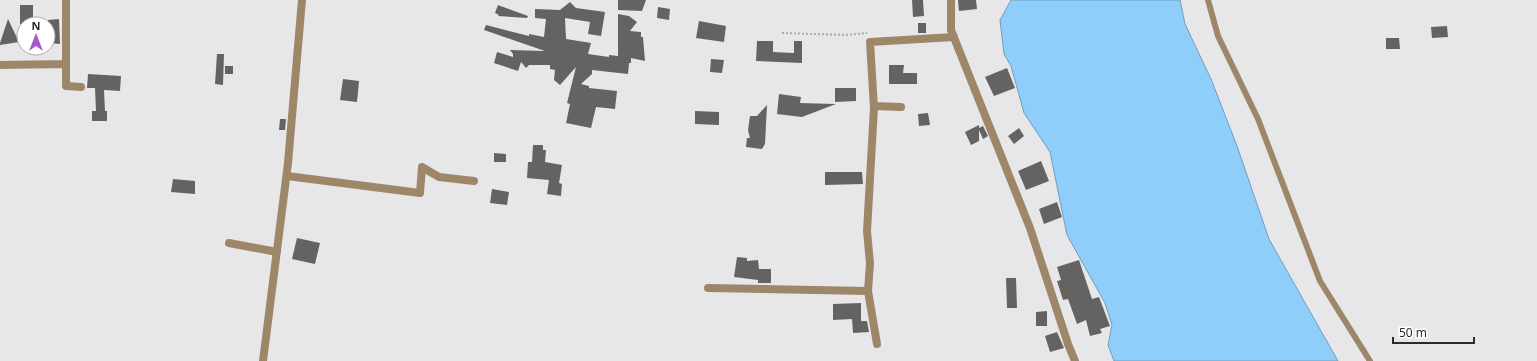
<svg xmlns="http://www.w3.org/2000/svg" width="1537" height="361" viewBox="0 0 1537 361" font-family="'Noto Sans',sans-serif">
<rect width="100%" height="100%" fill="#e7e7e9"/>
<path fill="#8fcefb" stroke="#719dbd" d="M 1011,0 L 1180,0 L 1185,24 L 1211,79 L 1237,146 L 1269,239 L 1338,361 L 1114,361 L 1108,345 L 1112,325 L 1105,303 L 1067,235 L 1050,152 L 1024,113 L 1011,66 L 1004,54 L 1000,20 Z"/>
<path fill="#656362" d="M 618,0 L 646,0 L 642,11 L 618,10 Z
M 912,0 L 923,0 L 924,16 L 913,17 Z
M 958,0 L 976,0 L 977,9 L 959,11 Z
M 570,2 L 576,8 L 605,12 L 601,36 L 588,34 L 590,22 L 565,18 L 566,39 L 591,43 L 588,54 L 609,57 L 609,55 L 618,56 L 618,14 L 629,16 L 637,22 L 630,31 L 641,32 L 641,37 L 643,37 L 645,61 L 631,58 L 631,63 L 629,63 L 628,74 L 592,70 L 592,74 L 581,84 L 589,86 L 589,88 L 617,91 L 615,109 L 596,107 L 591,128 L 566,123 L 570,104 L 567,103 L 576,67 L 560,85 L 554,80 L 555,70 L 550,69 L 550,65 L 529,65 L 526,68 L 521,62 L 518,71 L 494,63 L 497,52 L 513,57 L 513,54 L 510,50 L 545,51 L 484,30 L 486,25 L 529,36 L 529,34 L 544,37 L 546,19 L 535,18 L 535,9 L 560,10 Z
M 20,5 L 33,5 L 33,24 L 20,24 Z
M 498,5 L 528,16 L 527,18 L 498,16 L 499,15 L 495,13 Z
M 658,7 L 670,9 L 669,20 L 657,18 Z
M 8,19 L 19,42 L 0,45 L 0,43 Z
M 59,19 L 60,44 L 48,43 L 48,20 Z
M 699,21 L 726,26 L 724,42 L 696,38 Z
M 918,23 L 926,23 L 926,33 L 918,33 Z
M 1447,26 L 1448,37 L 1432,38 L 1431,27 Z
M 1386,38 L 1399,38 L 1400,49 L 1386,49 Z
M 757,41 L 773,41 L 773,52 L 794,53 L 794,41 L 802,41 L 802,63 L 756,61 Z
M 217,54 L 224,54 L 223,85 L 215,84 Z
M 711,59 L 724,60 L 722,73 L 710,72 Z
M 889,65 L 904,65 L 903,73 L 917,73 L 917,84 L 889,84 Z
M 225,66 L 233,66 L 233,74 L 225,74 Z
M 1007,68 L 1015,88 L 994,96 L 985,77 Z
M 88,74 L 121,76 L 120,91 L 104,90 L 105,111 L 107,111 L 107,121 L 92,121 L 92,111 L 96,111 L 95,88 L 87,88 Z
M 343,79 L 359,81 L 357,102 L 340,100 Z
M 835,88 L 856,88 L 856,101 L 835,102 Z
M 779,94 L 801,97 L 800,103 L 836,104 L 802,117 L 777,114 Z
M 767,105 L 765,144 L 762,149 L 746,147 L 747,138 L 750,138 L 748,130 L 750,116 L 757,116 Z
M 695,111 L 719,112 L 719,125 L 695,124 Z
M 928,113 L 930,125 L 919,126 L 918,114 Z
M 280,119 L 286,119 L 285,130 L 279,130 Z
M 979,125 L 979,128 L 983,126 L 988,136 L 983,139 L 979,130 L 979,141 L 971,145 L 965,132 Z
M 1019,128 L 1024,136 L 1014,144 L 1008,136 Z
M 533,145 L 543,145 L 543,150 L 546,150 L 545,162 L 562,165 L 559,183 L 562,184 L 561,196 L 547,194 L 549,180 L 527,178 L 528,162 L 532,162 Z
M 494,153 L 506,154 L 506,162 L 494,162 Z
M 1041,161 L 1049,181 L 1026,190 L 1018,171 Z
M 825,172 L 862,172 L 863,184 L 825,185 Z
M 173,179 L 195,181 L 195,194 L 171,192 Z
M 492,189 L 509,192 L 507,205 L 490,203 Z
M 1057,202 L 1062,217 L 1044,224 L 1039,209 Z
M 297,238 L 320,243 L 315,264 L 292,259 Z
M 737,257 L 747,258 L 747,261 L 758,260 L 759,269 L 771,269 L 771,283 L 758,283 L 758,280 L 734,277 Z
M 1079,260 L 1092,299 L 1099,297 L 1110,326 L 1100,329 L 1102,333 L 1090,336 L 1086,320 L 1077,324 L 1068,299 L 1063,300 L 1057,281 L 1061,280 L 1057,267 Z
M 1006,278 L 1016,278 L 1017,308 L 1007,308 Z
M 861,303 L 861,321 L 867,321 L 869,332 L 853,333 L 852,319 L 833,320 L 833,304 Z
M 1047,311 L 1047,326 L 1036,326 L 1036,312 Z
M 1057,332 L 1064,348 L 1050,352 L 1045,336 Z"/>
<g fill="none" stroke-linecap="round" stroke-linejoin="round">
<path stroke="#aaaaac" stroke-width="2" stroke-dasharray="2 2" stroke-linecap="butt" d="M 782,33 L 846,35 L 867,33"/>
<path stroke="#9e8769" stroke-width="6" d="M 1208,0 L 1218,36 L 1258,119 L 1320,281 L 1370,361"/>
<path stroke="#9e8769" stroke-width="8" d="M 66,0 L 66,86 L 81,87
M 951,0 L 951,30 L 1030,228 L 1068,344 L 1075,361
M 0,65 L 66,64
M 874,106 L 901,107
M 287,176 L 420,193 L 422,167 L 439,177 L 474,181
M 229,243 L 277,252
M 708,288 L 868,291
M 877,344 L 868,291 L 870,263 L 867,231 L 874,108 L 870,42 L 954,37
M 263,361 L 288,163 L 302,0"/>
</g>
<g transform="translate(36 36)"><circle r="19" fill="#ffffff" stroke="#aaaaab"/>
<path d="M0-3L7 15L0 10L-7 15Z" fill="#a359cc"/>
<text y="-6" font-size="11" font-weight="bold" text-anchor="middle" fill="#2b2b2c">N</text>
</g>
<path d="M1393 337v6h81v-6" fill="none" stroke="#2b2b2c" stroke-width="2"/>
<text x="1399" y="337" font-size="12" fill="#2b2b2c" stroke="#ffffff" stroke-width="3" paint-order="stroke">50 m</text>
</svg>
